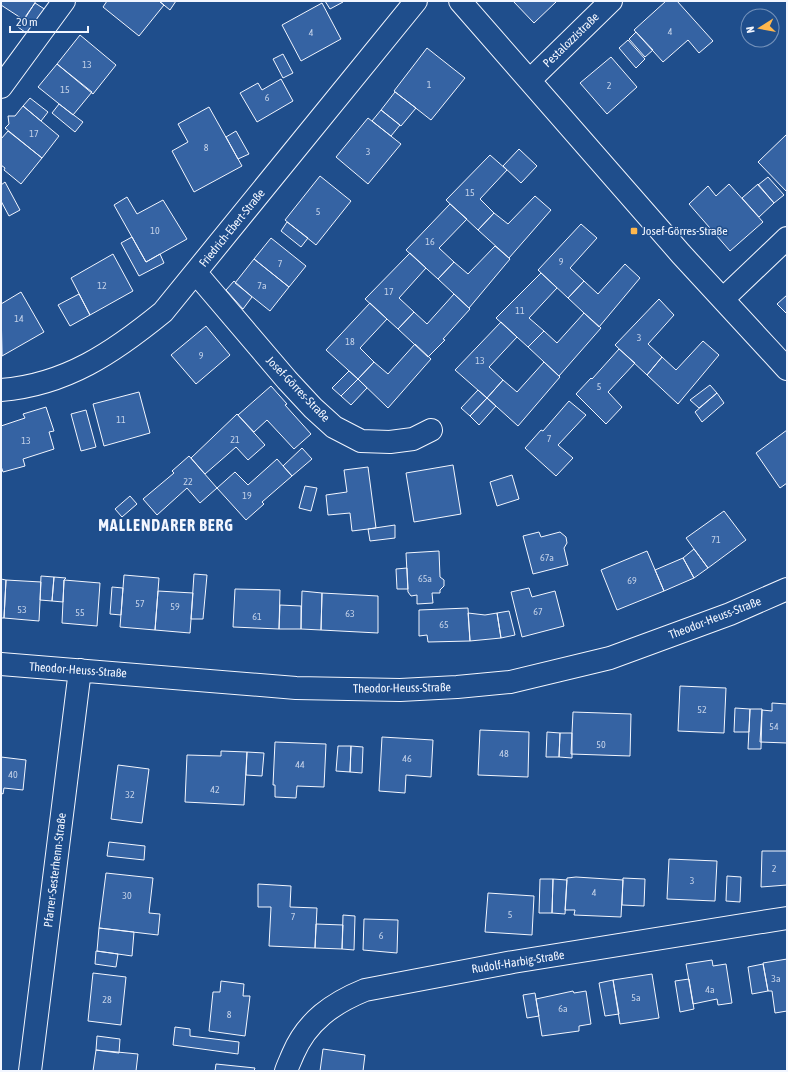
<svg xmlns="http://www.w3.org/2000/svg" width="788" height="1072" viewBox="0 0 788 1072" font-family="'Asap Condensed',sans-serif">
<rect width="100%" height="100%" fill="#1f4e8c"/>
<path fill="#3563a3" stroke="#f2f6ff" d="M 1,1 L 36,1 L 24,20 L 1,5 Z
M 107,1 L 159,1 L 164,5 L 139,36 L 103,7 Z
M 159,1 L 176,1 L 170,10 Z
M 325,1 L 342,1 L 343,2 L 330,9 Z
M 513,1 L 557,1 L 534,23 Z
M 666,1 L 677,1 L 713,41 L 699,53 L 688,40 L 663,62 L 634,30 Z
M 35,3 L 46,10 L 29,35 L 18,27 Z
M 322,3 L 341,39 L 301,61 L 282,25 Z
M 636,32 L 653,50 L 645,57 L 629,39 Z
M 80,35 L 116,65 L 93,94 L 57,64 Z
M 628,40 L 645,59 L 636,68 L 619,48 Z
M 427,48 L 465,78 L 431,120 L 394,91 Z
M 283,54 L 293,73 L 283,78 L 273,59 Z
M 611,57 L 637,87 L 607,114 L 580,83 Z
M 57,64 L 92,92 L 73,115 L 38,87 Z
M 281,79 L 293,101 L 257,122 L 240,93 L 258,83 L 262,90 Z
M 395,92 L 416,108 L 401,126 L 381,110 Z
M 30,98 L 48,112 L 41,121 L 23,106 Z
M 59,104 L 83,122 L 75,132 L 52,113 Z
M 23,106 L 59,136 L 42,158 L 5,128 L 9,124 L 8,116 L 15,116 Z
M 209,107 L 242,166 L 194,192 L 172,151 L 188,142 L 178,124 Z
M 381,110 L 400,125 L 391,136 L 372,121 Z
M 368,118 L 401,144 L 368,184 L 336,157 Z
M 8,131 L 42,158 L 21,184 L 4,170 L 5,168 L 1,165 L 1,139 Z
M 236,131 L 249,154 L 238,159 L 226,137 Z
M 787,134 L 787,192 L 758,162 Z
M 519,149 L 537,166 L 521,183 L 503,166 Z
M 490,155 L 507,170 L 480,199 L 494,213 L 478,230 L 446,200 Z
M 320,176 L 351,201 L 316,245 L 285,220 Z
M 768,177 L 784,195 L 774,203 L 758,185 Z
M 5,182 L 20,210 L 9,216 L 1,201 L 1,185 Z
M 729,184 L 763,222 L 730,251 L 689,204 L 708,186 L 716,196 Z
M 758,184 L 774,203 L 759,217 L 742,198 Z
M 535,196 L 551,210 L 509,258 L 478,230 L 494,213 L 508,224 Z
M 127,197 L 137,214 L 163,200 L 187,239 L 146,262 L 114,205 Z
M 450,204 L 467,219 L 439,248 L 454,262 L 438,279 L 406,250 Z
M 287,222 L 308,238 L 301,247 L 281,231 Z
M 581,224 L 597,238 L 570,268 L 584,281 L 568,298 L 538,270 Z
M 132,237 L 146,262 L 160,254 L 164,263 L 139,276 L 121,243 Z
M 271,238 L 306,266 L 289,287 L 254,259 Z
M 495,246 L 510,259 L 469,308 L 438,279 L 454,262 L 468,274 Z
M 410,253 L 426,268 L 399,298 L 414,312 L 398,329 L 365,299 Z
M 113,254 L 133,291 L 90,315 L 71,278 Z
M 254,259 L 289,287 L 270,311 L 235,283 Z
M 625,264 L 640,278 L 599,327 L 568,298 L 584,281 L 598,294 Z
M 541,273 L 557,288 L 529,318 L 544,331 L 528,347 L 496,318 Z
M 234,281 L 252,297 L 243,309 L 226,290 Z
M 21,292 L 44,332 L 2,356 L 1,304 Z
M 79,294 L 90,315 L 70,326 L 58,305 Z
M 454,294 L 470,309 L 443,339 L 445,340 L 428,357 L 398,329 L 414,312 L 427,324 Z
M 787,295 L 787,314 L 777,304 Z
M 659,299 L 674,315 L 648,344 L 662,357 L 647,375 L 615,345 Z
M 370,303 L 387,319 L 360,348 L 374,362 L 358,379 L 326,350 Z
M 584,313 L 601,328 L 559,376 L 528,347 L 544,331 L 557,343 Z
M 501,322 L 517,337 L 489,367 L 503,380 L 487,398 L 455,370 Z
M 206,326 L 230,355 L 196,384 L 171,355 Z
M 703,341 L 719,355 L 678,404 L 647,375 L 662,357 L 676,370 Z
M 415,344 L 431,359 L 388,408 L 358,379 L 374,362 L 388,374 Z
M 619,349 L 635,363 L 608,392 L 622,407 L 606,424 L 576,394 L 591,378 L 592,379 Z
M 544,362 L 560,377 L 518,426 L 487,398 L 503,380 L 517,392 Z
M 349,371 L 358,379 L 341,396 L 332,388 Z
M 358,379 L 367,388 L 351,405 L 341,396 Z
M 710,385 L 717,393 L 699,408 L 690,400 Z
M 271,386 L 287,404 L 285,405 L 311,434 L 294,449 L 267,420 L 254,432 L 238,415 Z
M 478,390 L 487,398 L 470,416 L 461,408 Z
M 139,392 L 150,433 L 104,446 L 93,404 Z
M 717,393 L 724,403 L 702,422 L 695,412 Z
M 487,398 L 496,406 L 479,425 L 470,416 Z
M 569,401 L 586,415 L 558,445 L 573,458 L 556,476 L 525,448 L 541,430 L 543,431 Z
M 46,407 L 54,431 L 49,432 L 54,449 L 23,459 L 25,466 L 3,472 L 1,466 L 1,426 L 25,418 L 23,414 Z
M 86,410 L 96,447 L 81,451 L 71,414 Z
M 237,414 L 265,445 L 248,460 L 236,447 L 205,474 L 191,458 Z
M 787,430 L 787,483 L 780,488 L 756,453 Z
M 302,448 L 312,459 L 292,476 L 283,466 Z
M 189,456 L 217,488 L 200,503 L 187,488 L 157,515 L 143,499 L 174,473 L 172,471 Z
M 277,459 L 292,476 L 262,502 L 264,504 L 246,520 L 217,488 L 235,472 L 248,485 Z
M 453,465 L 461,514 L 414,522 L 406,473 Z
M 368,467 L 376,528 L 352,531 L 350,513 L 328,515 L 326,495 L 347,492 L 344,470 Z
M 512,475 L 519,499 L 497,506 L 490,482 Z
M 305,486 L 317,488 L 311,511 L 299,508 Z
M 130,496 L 137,504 L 122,517 L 115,509 Z
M 724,511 L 746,540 L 708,568 L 686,538 Z
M 395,525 L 395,538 L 370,541 L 368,529 Z
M 539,532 L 541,537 L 560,532 L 566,537 L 567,543 L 564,548 L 568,565 L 533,574 L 523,536 Z
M 694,549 L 708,568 L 694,578 L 683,558 Z
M 439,551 L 440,577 L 444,580 L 444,586 L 440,590 L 440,593 L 432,593 L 433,603 L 417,604 L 417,595 L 411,596 L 408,592 L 406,553 Z
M 647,551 L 664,591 L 617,610 L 601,570 Z
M 683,558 L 694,578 L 664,591 L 655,570 Z
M 407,568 L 408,589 L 397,589 L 396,569 Z
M 194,574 L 207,575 L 203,619 L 191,619 Z
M 124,575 L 159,578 L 155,630 L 120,627 Z
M 41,576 L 54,577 L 52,601 L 40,600 Z
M 54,577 L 66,578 L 64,580 L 63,602 L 52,601 Z
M 1,579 L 6,580 L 4,618 L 1,618 Z
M 6,580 L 41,582 L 39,621 L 4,618 Z
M 64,580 L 100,583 L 97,626 L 62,623 Z
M 112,587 L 123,588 L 121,615 L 110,614 Z
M 529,588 L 532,597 L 555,591 L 564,626 L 522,637 L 511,592 Z
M 235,589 L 280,590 L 279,629 L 233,627 Z
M 158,591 L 193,593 L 190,633 L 155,630 Z
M 302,591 L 322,593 L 321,630 L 301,629 Z
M 322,593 L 378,596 L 378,633 L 321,630 Z
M 280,605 L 301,606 L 301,629 L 279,629 Z
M 468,608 L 470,641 L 428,642 L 427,635 L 419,636 L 419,610 Z
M 509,611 L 515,635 L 501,638 L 497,613 Z
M 468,613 L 485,615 L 497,613 L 501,638 L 470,641 Z
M 680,686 L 726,688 L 724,733 L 678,731 Z
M 772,703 L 787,704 L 787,743 L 760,742 L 762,710 L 772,711 Z
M 735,708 L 750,709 L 749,732 L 734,732 Z
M 750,709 L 762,709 L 761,749 L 748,749 Z
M 573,712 L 631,714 L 630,756 L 571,754 Z
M 480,730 L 529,732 L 528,777 L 478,775 Z
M 547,732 L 560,733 L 559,757 L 546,757 Z
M 560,733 L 572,733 L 572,758 L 559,757 Z
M 382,737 L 433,740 L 431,777 L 406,775 L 405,793 L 379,791 Z
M 275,742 L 326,744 L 324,787 L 297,786 L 296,798 L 275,797 L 275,785 L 273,785 Z
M 338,746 L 351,746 L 350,772 L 336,771 Z
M 351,746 L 363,747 L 362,773 L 350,772 Z
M 221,751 L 247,752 L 244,805 L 185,802 L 187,755 L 221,756 Z
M 247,752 L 264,753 L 262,776 L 246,775 Z
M 1,757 L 26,760 L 23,790 L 4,788 L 3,794 L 1,793 Z
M 118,765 L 149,769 L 142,823 L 111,819 Z
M 109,842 L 145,846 L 144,860 L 107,856 Z
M 762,851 L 787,851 L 787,885 L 761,887 Z
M 669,859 L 717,861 L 715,901 L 667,899 Z
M 106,873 L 153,878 L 149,913 L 160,914 L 158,935 L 99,928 Z
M 727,876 L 741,877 L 740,902 L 726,901 Z
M 576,877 L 623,880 L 621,917 L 574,915 L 575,910 L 565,910 L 567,878 Z
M 623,878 L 645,879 L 644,906 L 622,905 Z
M 540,879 L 553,879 L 552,913 L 539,913 Z
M 553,879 L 567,880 L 565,914 L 552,913 Z
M 258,884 L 291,886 L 290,907 L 317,908 L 315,948 L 269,946 L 271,907 L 258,907 Z
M 488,893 L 534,896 L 532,935 L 485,932 Z
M 343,915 L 355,916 L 354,950 L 342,949 Z
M 364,919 L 398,920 L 397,953 L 363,950 Z
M 316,924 L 343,925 L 342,949 L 315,948 Z
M 99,928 L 134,932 L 132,956 L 97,951 Z
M 96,951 L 118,954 L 116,967 L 95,964 Z
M 787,959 L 787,1011 L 775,1013 L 772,991 L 768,991 L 763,963 Z
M 712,960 L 713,966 L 726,964 L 732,1003 L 718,1005 L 717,999 L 693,1004 L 686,964 Z
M 763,964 L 768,991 L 752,994 L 748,967 Z
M 93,973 L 126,977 L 121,1025 L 88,1021 Z
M 652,974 L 659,1018 L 620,1024 L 613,980 Z
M 689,979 L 694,1009 L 680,1012 L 675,981 Z
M 613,980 L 619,1014 L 605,1016 L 599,983 Z
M 221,981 L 244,984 L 243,996 L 250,996 L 245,1036 L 209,1031 L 213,992 L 220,992 Z
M 573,991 L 574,993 L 586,991 L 591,1024 L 579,1026 L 579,1031 L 542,1036 L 536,999 Z
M 535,993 L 539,1016 L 527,1018 L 523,995 Z
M 175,1027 L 190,1029 L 190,1036 L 239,1042 L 238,1054 L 173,1045 Z
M 97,1036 L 120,1039 L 119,1053 L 96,1050 Z
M 323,1049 L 365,1055 L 363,1071 L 320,1071 Z
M 96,1050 L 138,1054 L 136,1071 L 93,1071 Z
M 216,1064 L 255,1068 L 254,1071 L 215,1071 Z"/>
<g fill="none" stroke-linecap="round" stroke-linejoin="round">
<g stroke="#f2f6ff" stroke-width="24">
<path id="street" d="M 460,1 L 681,254 L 787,369
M 530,80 L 611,1
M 1,87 L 64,1
M 196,273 L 287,380 L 313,408 L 334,427 L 361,441 L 390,442 L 413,439 L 431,430
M 723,299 L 787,238
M 1,390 C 66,385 114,352 163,312 L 416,1
M 1,664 L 296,688 L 400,690 L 457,687 L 510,682 L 610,658 L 730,614 L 787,589
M 30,1071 L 80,670
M 286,1071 C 288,1065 291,1059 293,1054 C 307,1021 333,1003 365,990 L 513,962 L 787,918"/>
</g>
<use href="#street" stroke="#1f4e8c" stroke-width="22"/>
</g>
<rect fill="#ffb74d" stroke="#1f4e8c" stroke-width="1.5" x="630" y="227" width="8" height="8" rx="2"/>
<g text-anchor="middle" stroke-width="3" stroke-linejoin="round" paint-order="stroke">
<g font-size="10" fill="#c3d1e8">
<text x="670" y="35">4</text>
<text x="311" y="36">4</text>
<text x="87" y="68">13</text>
<text x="429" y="88">1</text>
<text x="609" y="89">2</text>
<text x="65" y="93">15</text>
<text x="267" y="101">6</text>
<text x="34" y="137">17</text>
<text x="206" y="151">8</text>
<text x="368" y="155">3</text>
<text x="470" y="196">15</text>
<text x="318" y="215">5</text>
<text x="155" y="234">10</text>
<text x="430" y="245">16</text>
<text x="561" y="265">9</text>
<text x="280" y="267">7</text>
<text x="102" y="289">12</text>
<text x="262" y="289">7a</text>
<text x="389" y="295">17</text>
<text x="520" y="314">11</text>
<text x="19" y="322">14</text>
<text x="639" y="341">3</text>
<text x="350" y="345">18</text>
<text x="201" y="359">9</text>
<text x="480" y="364">13</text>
<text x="599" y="390">5</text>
<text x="121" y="423">11</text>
<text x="549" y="442">7</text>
<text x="235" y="443">21</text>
<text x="26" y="444">13</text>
<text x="188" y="485">22</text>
<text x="247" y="499">19</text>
<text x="716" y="543">71</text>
<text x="547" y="561">67a</text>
<text x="425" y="582">65a</text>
<text x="632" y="584">69</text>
<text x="140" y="607">57</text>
<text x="175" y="610">59</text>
<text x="22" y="613">53</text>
<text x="538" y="615">67</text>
<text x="80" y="616">55</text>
<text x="350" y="617">63</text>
<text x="257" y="620">61</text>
<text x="444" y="628">65</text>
<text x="702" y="713">52</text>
<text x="774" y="730">54</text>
<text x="601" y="748">50</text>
<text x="504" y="757">48</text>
<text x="407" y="762">46</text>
<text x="300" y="768">44</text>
<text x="13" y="778">40</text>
<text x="215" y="793">42</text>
<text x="130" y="798">32</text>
<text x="774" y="872">2</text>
<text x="692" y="884">3</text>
<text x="594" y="896">4</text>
<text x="127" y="899">30</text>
<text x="510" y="918">5</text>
<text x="293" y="920">7</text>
<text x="381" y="939">6</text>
<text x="776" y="982">3a</text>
<text x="710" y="993">4a</text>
<text x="636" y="1001">5a</text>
<text x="107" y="1003">28</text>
<text x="563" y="1012">6a</text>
<text x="229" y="1018">8</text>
</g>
<g font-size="12" fill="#f2f6ff" stroke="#1f4e8c">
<text transform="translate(571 40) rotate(-44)" y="4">Pestalozzistraße</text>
<text transform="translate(232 228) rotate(-51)" y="4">Friedrich-Ebert-Straße</text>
<text transform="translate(298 389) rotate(46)" y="4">Josef-Görres-Straße</text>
<text transform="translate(715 618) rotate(-21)" y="4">Theodor-Heuss-Straße</text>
<text transform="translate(78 670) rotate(4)" y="4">Theodor-Heuss-Straße</text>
<text transform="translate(402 688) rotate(-1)" y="4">Theodor-Heuss-Straße</text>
<text transform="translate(55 870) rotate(-83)" y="4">Pfarrer-Sesterhenn-Straße</text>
<text transform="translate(518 962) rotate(-9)" y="4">Rudolf-Harbig-Straße</text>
</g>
<g font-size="12" fill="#f2f6ff" stroke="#1f4e8c" text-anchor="start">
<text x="642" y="235">Josef-Görres-Straße</text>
</g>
<g font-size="16" font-weight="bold" letter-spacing="1" fill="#f2f6ff" stroke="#1f4e8c">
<text x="166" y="531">MALLENDARER BERG</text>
</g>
</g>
<rect width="788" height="1072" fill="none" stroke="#f2f6ff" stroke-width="4"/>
<g transform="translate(760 28) rotate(259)"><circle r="19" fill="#1f4e8c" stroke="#7391ba"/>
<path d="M0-3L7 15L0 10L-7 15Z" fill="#ffb74d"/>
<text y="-6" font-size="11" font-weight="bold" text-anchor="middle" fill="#f2f6ff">N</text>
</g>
<path d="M10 26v6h78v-6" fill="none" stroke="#f2f6ff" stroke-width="2"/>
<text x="16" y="26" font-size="12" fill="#f2f6ff" stroke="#1f4e8c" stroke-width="3" paint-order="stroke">20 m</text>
</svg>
